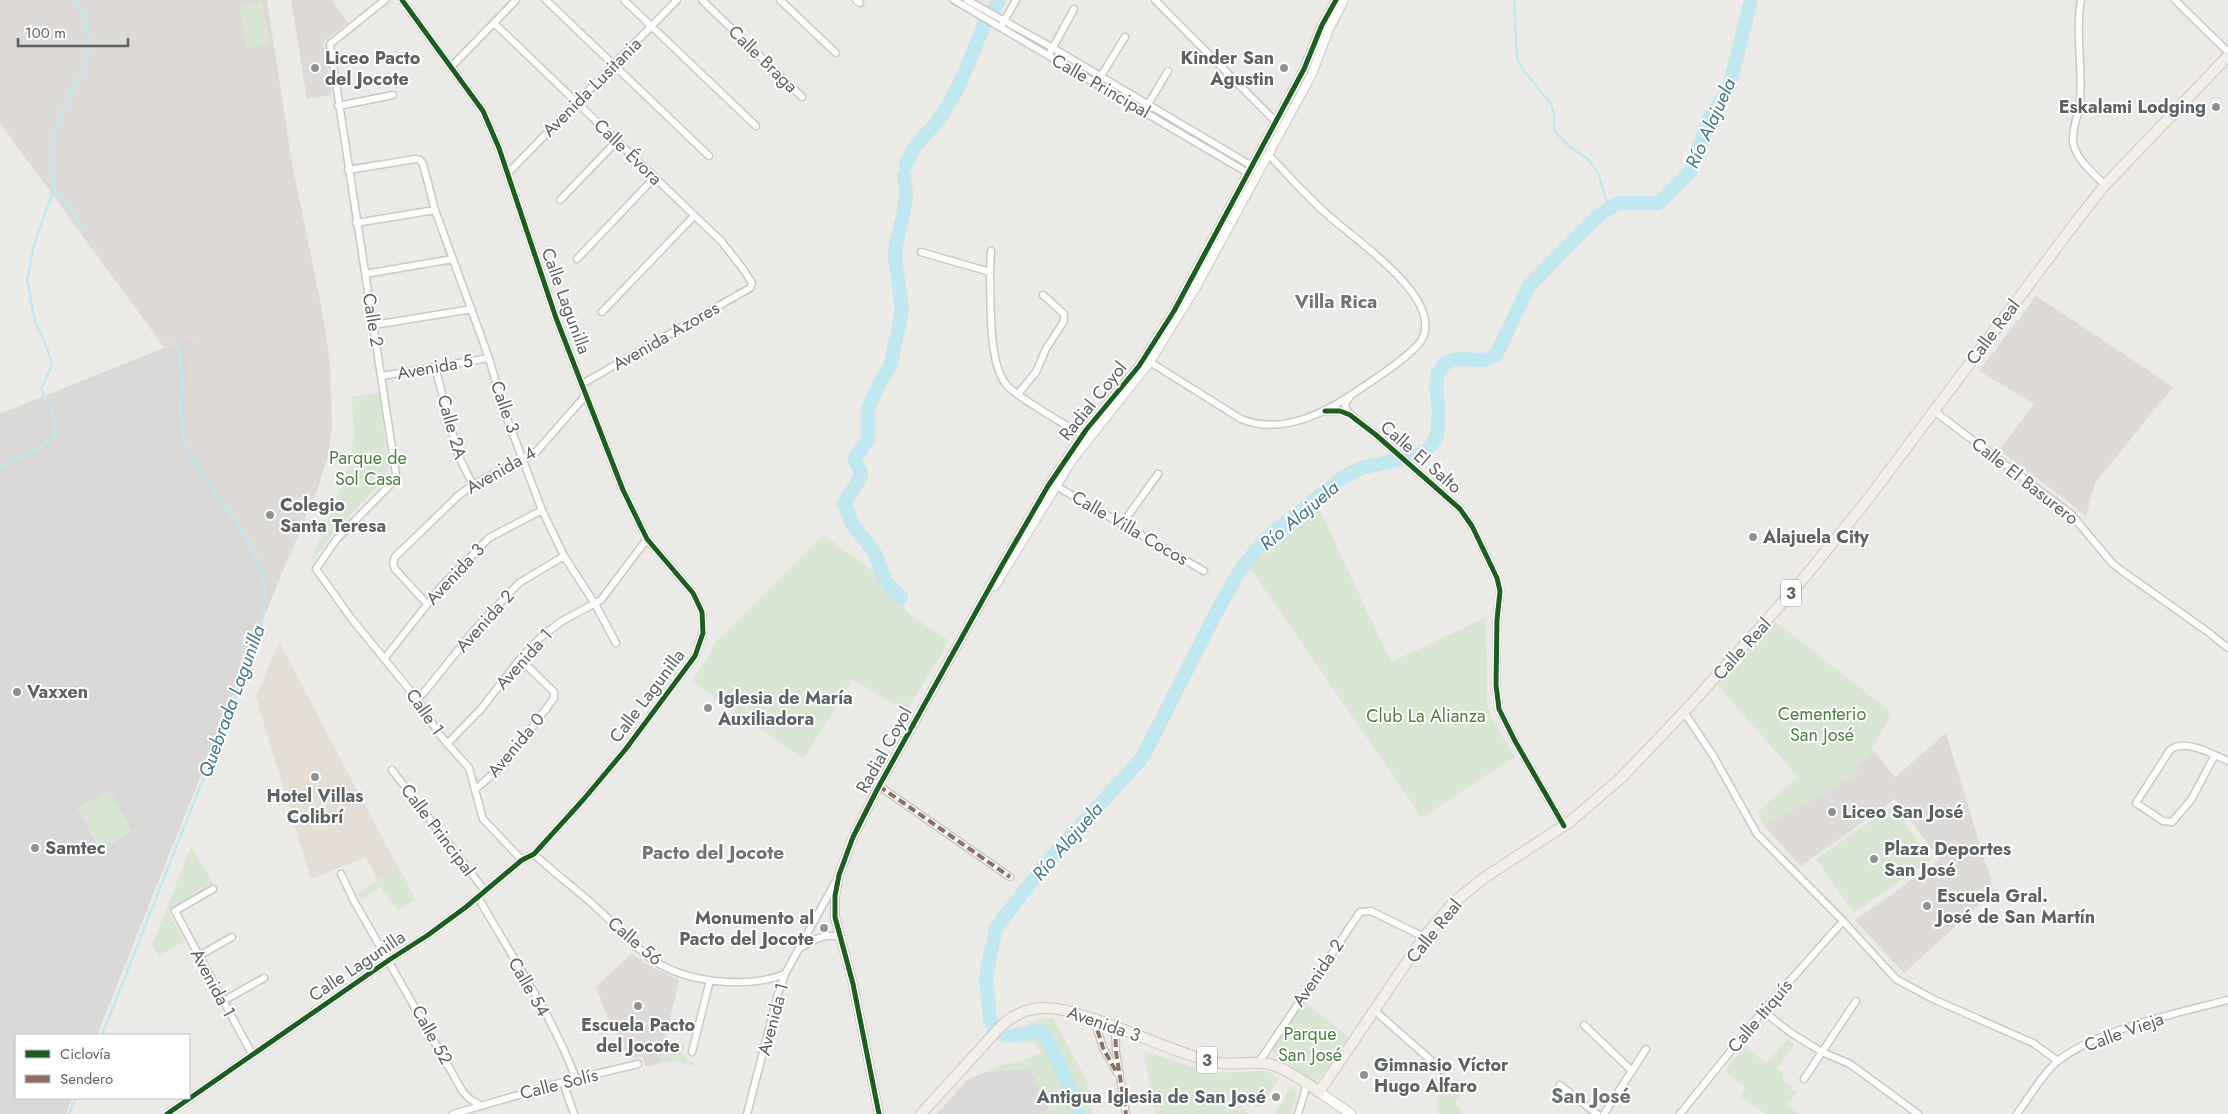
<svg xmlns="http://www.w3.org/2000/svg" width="2228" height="1114" viewBox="0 0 2228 1114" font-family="Jost,sans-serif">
<rect width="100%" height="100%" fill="#eceae7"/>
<path fill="#e4ded6" d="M 279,642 L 397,866 L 378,880 L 366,857 L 311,879 L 256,697 Z"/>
<path fill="#dbd9d8" d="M 193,336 L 186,407 L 187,442 L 277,585 L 97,1035 L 16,1035 L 16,1098 L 72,1098 L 66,1114 L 0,1114 L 0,414 Z
M 1029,1069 L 1050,1106 L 1041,1114 L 937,1114 L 967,1080 L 986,1072 Z"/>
<path fill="#dddad7" d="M 0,0 L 267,0 L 292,163 L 321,305 L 330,362 L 332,425 L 329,453 L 317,491 L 277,585 L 187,442 L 186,407 L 193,336 L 164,347 L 0,123 Z
M 291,0 L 332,0 L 348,23 L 323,42 L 332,95 L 307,99 Z
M 2036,296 L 2173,387 L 2095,483 L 2086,517 L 2069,502 L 1999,450 L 2034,404 L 1979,371 Z
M 1946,733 L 1994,891 L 1904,973 L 1855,920 L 1940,860 L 1895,799 L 1801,866 L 1764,826 L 1857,775 L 1853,766 L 1875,752 L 1895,777 Z
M 632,953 L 646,964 L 679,980 L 660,1063 L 646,1067 L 643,1056 L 629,1059 L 609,1022 L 596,987 Z"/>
<path fill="#dae6d4" d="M 262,1 L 270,44 L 247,49 L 239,6 Z
M 379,393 L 389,468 L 387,477 L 334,531 L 314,560 L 312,558 C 325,526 354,465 354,432 C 354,421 352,409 352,397 Z
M 1318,506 L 1391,662 L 1486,617 L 1487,704 L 1492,718 L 1515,757 L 1422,818 L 1250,568 L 1270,543 Z
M 823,535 L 878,574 L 880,587 L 901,602 L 907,612 L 949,641 L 906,712 L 853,680 L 803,759 L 691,681 L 709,656 L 714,644 Z
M 1775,621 L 1881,704 L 1887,709 L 1890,717 L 1872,749 L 1875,752 L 1853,766 L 1857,775 L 1764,826 L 1757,812 L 1798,777 L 1717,685 Z
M 109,790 L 132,831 L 100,850 L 77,808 Z
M 1893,805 L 1931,860 L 1854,913 L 1816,859 Z
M 191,846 L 215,885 L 168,911 L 184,941 L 159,957 L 152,945 Z
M 397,866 L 404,876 L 415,899 L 398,911 L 380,887 L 361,900 L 358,894 Z
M 1305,1002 L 1349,1037 L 1316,1083 L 1271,1051 Z
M 1053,1018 L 1087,1081 L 1092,1114 L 1041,1114 L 1050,1106 L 1029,1069 L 986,1072 C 1004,1061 1023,1064 1041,1052 L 1033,1042 L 1021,1043 L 1001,1038 L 1038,1019 Z
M 1787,1039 L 1795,1045 L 1777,1068 L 1783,1073 L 1782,1079 L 1792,1087 L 1791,1089 L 1797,1092 L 1787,1104 L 1799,1114 L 1765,1114 L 1740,1096 L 1746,1089 L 1725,1071 L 1745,1045 L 1767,1063 Z
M 664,1041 L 685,1045 L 682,1053 L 687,1060 L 694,1062 L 693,1066 L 676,1061 L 660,1063 Z
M 1144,1051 L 1213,1073 L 1263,1071 L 1270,1072 L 1279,1078 L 1261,1107 L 1245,1100 L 1242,1108 L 1249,1114 L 1155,1114 Z
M 1440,1083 L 1446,1084 L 1451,1083 L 1461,1096 L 1455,1104 L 1463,1112 L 1462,1114 L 1440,1114 L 1436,1112 Z
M 1291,1087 L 1297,1090 L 1291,1114 L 1274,1114 Z"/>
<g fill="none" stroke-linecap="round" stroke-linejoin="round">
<path stroke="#c1e7f0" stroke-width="2.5" d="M 76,0 L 88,30 L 90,47 L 83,69 L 58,119 L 50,158 L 54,188 L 84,228
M 1514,0 L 1517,58 L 1524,71 L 1551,104 L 1554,115 L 1554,131 L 1571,148 L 1588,159 L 1598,173 L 1609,209
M 0,467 C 19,456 39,451 56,436 L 53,415 L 41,389 L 52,365 L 47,348 L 35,321 L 27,280 L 34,245 L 54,188
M 102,1035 L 255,648 C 258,633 265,616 265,600 C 267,556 233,521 210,486 C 202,474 189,458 185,444 C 176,410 187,374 177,342
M 69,1114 L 76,1098"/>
<path stroke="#c1e7f0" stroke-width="14" d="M 993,10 L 999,0
M 906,165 C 912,145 927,135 939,119 C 960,90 972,54 985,22
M 901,597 L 886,582 L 875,554 L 853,525 L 844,503 L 861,477 L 861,471 L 855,461 L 856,456 L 868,440 L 868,409 L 880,382 L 891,364 L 902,310 L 895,257 L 896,244 L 903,216 L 906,194 L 904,176
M 1078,1114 L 1077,1104 L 1046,1036 L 1040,1031 C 1018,1031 1002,1048 990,1019 L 986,976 L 996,928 L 1046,863 L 1142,758 L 1216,613 L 1239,572 L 1265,539 L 1342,478 L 1361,468 L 1419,455 L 1429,448 L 1437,437 L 1439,410 L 1436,387 L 1438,373 L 1445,363 L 1456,359 L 1485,360 L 1496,355 L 1529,286 L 1598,216 L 1618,203 L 1659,203 L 1691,171 L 1708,120 L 1729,88 L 1751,0"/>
<g stroke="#c9c8c7" stroke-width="9">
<path id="minor" d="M 385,0 L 330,44 L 396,474 L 391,484 L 336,540 L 316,569 L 351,618 L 417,699 L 439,734 L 469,768 L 483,819 L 522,860
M 546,0 L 709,156
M 624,0 L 756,126
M 702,0 L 802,97
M 780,0 L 836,53
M 856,0 L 860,3
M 954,0 L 1248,173
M 967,0 L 1053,48 L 1252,166
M 1155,0 L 1277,123
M 2081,0 C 2075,33 2083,67 2080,100 C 2079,115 2070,132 2074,146 C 2078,161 2095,175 2105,185
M 2175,0 L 2228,52
M 494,23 L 721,241 L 743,269 L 752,283 L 750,288 L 582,384
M 1003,23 L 1016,0
M 1051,51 L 1074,9
M 452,66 L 516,0
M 1099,79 L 1125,37
M 338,106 L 393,95
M 1147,106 L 1168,71
M 348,170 L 415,159 L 420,160 L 423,164 L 435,210 L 489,358 L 503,408 L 542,510 L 564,556 L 595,604 L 616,643
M 507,174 L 677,0
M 560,200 L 616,142
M 356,223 L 435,210
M 921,252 L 990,272 L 991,251
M 577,259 L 654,178
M 990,272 C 991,301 988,359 1005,383 C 1014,396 1065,424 1082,435
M 365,274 L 453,259
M 602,312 L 694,216
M 374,325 L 472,309
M 1150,362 L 1241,419 C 1277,434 1317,417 1348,397 C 1364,386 1414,355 1422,339 C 1444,298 1354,239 1329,216 C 1307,197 1288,175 1268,154
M 435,367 L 459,457 L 473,485
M 382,376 L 489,358
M 1018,394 L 1036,372 L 1046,349 L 1064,321 L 1064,314 L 1043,295
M 1349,398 L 1345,404 L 1347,412 L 1376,435 L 1460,509 L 1472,526 L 1497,578 L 1500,591 L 1497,620 L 1496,685 L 1499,709 L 1515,741 L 1564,826
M 1327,411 L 1340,411 L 1349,414
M 1934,411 L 2071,514 L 2112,563 L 2122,571 L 2208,632 L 2228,648
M 1056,486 L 1204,571
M 1122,524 L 1158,474
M 427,604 L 395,569 L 393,563 L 395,557 L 459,495 L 473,485 L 537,451 L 586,395
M 384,659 L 441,587 L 489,538 L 542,510
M 417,699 L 426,690 L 476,628 L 519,583 L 564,556
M 1684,712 L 1714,757 L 1757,834 L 1843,921 L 1896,979 L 1933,999 L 2033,1043 L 2058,1061
M 447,744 L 481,709 L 520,659 L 541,637 L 562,621 L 601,600 L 647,539
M 2215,755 L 2191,800 L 2172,822 L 2163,821 L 2136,803 L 2170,750 C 2185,738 2212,754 2228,761
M 392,770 L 485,891
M 879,786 L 1010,877
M 475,790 L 508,760 L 554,698 L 554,692 L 520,659
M 534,854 C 555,874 579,891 600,911 C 618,927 634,947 653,960 C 687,983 747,989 785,974
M 341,874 L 354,901 L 463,1092 L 470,1099 L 480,1105
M 213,889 L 175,911 L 252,1054
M 478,897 C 511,956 552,1014 576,1079
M 800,948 C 813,940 824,933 839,937
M 199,956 L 232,937
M 223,1001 L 264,978
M 1375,1011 L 1442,1070
M 1763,1011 L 1791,1033 L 1822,1052 L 1850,1064 L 1918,1114
M 1094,1019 L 1103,1048 L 1118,1074
M 1584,1025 L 1632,1071
M 1115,1027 L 1116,1052 L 1126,1114
M 692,1052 L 710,980
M 1259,1062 L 1360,912 L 1371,911 L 1424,937
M 1804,1079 L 1856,1001
M 563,1082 L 574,1114
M 1560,1085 L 1597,1114
M 167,1114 L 389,960 L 428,935 L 466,907 L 522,860 L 534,854 L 583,800 L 625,750 L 695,656 L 703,633 L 702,612 L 693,593 L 647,539 L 623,490 L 556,318 L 499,148 L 483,111 L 402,0
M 453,1114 L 563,1082 L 638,1064
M 747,1114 L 778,994 L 785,974 L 836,881
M 1298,1114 L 1307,1084
M 1604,1114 L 1646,1049
M 1680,1114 L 1763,1011 L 1843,921
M 2017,1114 C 2027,1100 2046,1069 2059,1060 C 2100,1029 2178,1013 2228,1000"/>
</g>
<g stroke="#c9c8c7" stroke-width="10">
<path id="tertiary" d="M 995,586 L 1073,459 L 1150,362 L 1195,289 L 1312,74 L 1329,29 L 1344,0
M 879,1114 L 853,984 L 835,917 L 835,896 L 839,875 L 853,837 L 879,786 L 1001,567 L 1048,486 L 1086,430 L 1139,366 L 1174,311 L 1304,69 L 1322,25 L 1336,0"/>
</g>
<g stroke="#c8c8c7" stroke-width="11">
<path id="secondary" d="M 1319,1092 L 1351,1114"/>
</g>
<g stroke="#d0c5b8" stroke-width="12">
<path id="primary" d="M 921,1114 L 1002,1025 C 1015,1014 1029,1007 1047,1008 C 1061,1008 1074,1013 1088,1017 C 1130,1030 1170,1051 1213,1062 C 1233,1067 1254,1059 1273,1065 C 1290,1071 1305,1082 1319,1092 L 1424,937 L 1454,902 L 1484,878 L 1571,821 L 1622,777 L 1684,712 L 1800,583 L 1868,499 L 2075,223 L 2105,185 L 2228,56"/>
</g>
<use href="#minor" stroke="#fcfcfb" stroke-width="6"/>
<use href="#tertiary" stroke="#fcfcfb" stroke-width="8"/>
<use href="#secondary" stroke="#fcfcfb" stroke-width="9"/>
<use href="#primary" stroke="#f2eee9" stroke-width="10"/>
<path stroke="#8d6e63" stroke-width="4" stroke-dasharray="8 4" stroke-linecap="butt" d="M 879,786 L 1010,877
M 1094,1019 L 1103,1048 L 1117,1073
M 1115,1027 L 1116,1052 L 1126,1114"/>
<g stroke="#fff" stroke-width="8">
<path id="cycleway" d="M 1325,411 L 1340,411 L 1350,415 L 1376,435 L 1460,509 L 1472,526 L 1497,578 L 1500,591 L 1497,620 L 1496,685 L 1499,709 L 1515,741 L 1564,826
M 167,1114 L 389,960 L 428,935 L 466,907 L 522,860 L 534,854 L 583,800 L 625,750 L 695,656 L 703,633 L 702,612 L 693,593 L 647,539 L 623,490 L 556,318 L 499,148 L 483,111 L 402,0
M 879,1114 L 853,984 L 835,917 L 835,896 L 839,875 L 853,837 L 879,786 L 1001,567 L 1048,486 L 1086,430 L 1139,366 L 1174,311 L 1304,69 L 1322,25 L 1336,0"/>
</g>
<use href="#cycleway" stroke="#1b5e20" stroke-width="5"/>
</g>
<g fill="#8f9292" stroke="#fff" stroke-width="2">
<circle cx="315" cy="68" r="5"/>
<circle cx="1284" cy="68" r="5"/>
<circle cx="2216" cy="107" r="5"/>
<circle cx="270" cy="515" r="5"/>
<circle cx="1753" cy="537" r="5"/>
<circle cx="17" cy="692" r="5"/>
<circle cx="708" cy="708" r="5"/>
<circle cx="315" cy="777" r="5"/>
<circle cx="1832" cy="812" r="5"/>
<circle cx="35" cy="848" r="5"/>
<circle cx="1874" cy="859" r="5"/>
<circle cx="1927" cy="906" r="5"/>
<circle cx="824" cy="928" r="5"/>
<circle cx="638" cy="1006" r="5"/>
<circle cx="1364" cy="1075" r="5"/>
<circle cx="1276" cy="1097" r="5"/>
</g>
<g text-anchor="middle" stroke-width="4" stroke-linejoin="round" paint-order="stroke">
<g fill="#fff" stroke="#8e9192" stroke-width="1">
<rect x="1781" y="579.5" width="20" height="27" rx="4"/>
<rect x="1197" y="1046.5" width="20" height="27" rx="4"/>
</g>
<g font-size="16" font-weight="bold" fill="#5d6264">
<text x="1791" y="599">3</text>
<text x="1207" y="1066">3</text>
</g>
<g font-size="18" font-weight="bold" fill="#5d6264" stroke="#fff" text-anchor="start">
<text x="325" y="64">Liceo Pacto<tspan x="325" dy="21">del Jocote</tspan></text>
<text x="1274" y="64" text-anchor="end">Kinder San<tspan x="1274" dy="21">Agustin</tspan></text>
<text x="2206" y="113" text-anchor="end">Eskalami Lodging</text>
<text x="280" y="511">Colegio<tspan x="280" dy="21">Santa Teresa</tspan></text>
<text x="1763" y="543">Alajuela City</text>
<text x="27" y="698">Vaxxen</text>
<text x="718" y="704">Iglesia de María<tspan x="718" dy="21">Auxiliadora</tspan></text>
<text x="315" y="802" text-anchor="middle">Hotel Villas<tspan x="315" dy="21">Colibrí</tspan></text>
<text x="1842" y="818">Liceo San José</text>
<text x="45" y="854">Samtec</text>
<text x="1884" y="855">Plaza Deportes<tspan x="1884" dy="21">San José</tspan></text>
<text x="1937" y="902">Escuela Gral.<tspan x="1937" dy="21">José de San Martín</tspan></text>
<text x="814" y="924" text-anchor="end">Monumento al<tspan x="814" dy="21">Pacto del Jocote</tspan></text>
<text x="638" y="1031" text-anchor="middle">Escuela Pacto<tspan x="638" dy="21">del Jocote</tspan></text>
<text x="1374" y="1071">Gimnasio Víctor<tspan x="1374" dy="21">Hugo Alfaro</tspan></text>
<text x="1266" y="1103" text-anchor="end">Antigua Iglesia de San José</text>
</g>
<g font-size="18" fill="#5d6264" stroke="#fff">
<text transform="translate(763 59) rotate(44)" y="6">Calle Braga</text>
<text transform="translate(1101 86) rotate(30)" y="6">Calle Principal</text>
<text transform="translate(592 87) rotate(-45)" y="6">Avenida Lusitania</text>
<text transform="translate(628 152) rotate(44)" y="6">Calle Évora</text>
<text transform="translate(566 301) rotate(70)" y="6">Calle Lagunilla</text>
<text transform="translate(373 320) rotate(81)" y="6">Calle 2</text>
<text transform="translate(1993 332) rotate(-53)" y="6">Calle Real</text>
<text transform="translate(666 336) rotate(-30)" y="6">Avenida Azores</text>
<text transform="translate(435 367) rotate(-10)" y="6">Avenida 5</text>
<text transform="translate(1093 401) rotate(-51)" y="6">Radial Coyol</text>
<text transform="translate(505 407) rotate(71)" y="6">Calle 3</text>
<text transform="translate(452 427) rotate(74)" y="6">Calle 2A</text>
<text transform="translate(1421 457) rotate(41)" y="6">Calle El Salto</text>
<text transform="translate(501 470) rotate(-30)" y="6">Avenida 4</text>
<text transform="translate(2025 481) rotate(38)" y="6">Calle El Basurero</text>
<text transform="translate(1130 528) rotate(30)" y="6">Calle Villa Cocos</text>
<text transform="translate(455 574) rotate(-47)" y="6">Avenida 3</text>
<text transform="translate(485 621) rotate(-48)" y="6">Avenida 2</text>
<text transform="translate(1742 649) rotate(-48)" y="6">Calle Real</text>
<text transform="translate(524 659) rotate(-48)" y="6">Avenida 1</text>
<text transform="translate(647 696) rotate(-53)" y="6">Calle Lagunilla</text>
<text transform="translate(425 712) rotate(55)" y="6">Calle 1</text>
<text transform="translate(516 745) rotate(-50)" y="6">Avenida 0</text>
<text transform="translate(884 750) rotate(-61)" y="6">Radial Coyol</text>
<text transform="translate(438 830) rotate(53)" y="6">Calle Principal</text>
<text transform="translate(1434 931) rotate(-51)" y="6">Calle Real</text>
<text transform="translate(635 941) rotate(40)" y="6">Calle 56</text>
<text transform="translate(357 966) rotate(-34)" y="6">Calle Lagunilla</text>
<text transform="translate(1318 973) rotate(-56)" y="6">Avenida 2</text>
<text transform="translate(213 983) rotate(62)" y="6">Avenida 1</text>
<text transform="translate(529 987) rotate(60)" y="6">Calle 54</text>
<text transform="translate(1760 1016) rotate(-50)" y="6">Calle Itiquís</text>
<text transform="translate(773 1019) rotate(-75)" y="6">Avenida 1</text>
<text transform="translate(1104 1024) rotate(19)" y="6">Avenida 3</text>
<text transform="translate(2124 1032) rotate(-20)" y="6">Calle Vieja</text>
<text transform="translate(432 1035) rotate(61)" y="6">Calle 52</text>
<text transform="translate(559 1084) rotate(-14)" y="6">Calle Solís</text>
</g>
<g font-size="18" fill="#4c8040" stroke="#fff">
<text x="368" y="464">Parque de<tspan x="368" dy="21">Sol Casa</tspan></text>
<text x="1822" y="720">Cementerio<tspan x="1822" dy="21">San José</tspan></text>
<text x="1426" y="722">Club La Alianza</text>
<text x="1310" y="1040">Parque<tspan x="1310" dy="21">San José</tspan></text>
</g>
<g font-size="19" font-style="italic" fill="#44778b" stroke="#fff">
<text transform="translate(1710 123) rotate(-66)" y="7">Río Alajuela</text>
<text transform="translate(1299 515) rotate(-40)" y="7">Río Alajuela</text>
<text transform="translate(231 701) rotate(-70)" y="7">Quebrada Lagunilla</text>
<text transform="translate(1067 841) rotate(-49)" y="7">Río Alajuela</text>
</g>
<g font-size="19" font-weight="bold" fill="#6e7476" stroke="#fff">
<text x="1336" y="308">Villa Rica</text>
<text x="713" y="859">Pacto del Jocote</text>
</g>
<g font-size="20" font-weight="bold" fill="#6e7476" stroke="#fff">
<text x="1591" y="1103">San José</text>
</g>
</g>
<rect x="15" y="1034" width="175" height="65" fill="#ffffff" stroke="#bec0c1"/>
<rect x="25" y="1050" width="25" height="8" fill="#1b5e20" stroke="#bec0c1"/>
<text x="60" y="1059" font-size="15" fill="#5d6264">Ciclovía</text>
<rect x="25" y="1075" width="25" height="8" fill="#8d6e63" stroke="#bec0c1"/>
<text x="60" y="1084" font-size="15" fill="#5d6264">Sendero</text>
<path d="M18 38v8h110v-8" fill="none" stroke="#5d6264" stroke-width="2.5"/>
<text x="25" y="38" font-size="15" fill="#5d6264" stroke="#ffffff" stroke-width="4" paint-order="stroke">100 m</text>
</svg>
